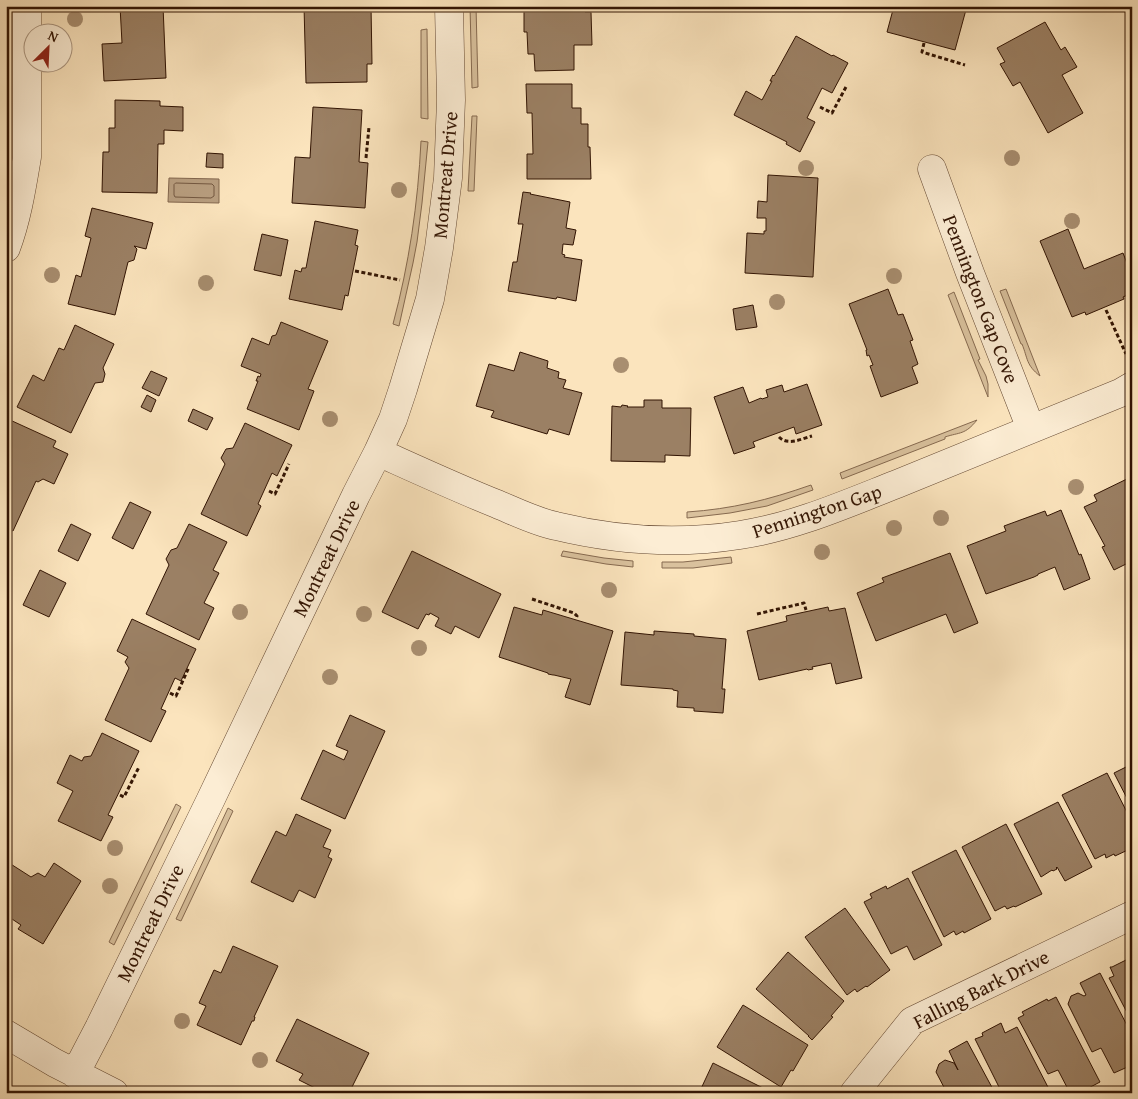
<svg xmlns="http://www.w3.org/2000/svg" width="1138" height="1099" viewBox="0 0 1138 1099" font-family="'Gentium Book Plus',serif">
<rect width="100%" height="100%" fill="#fbe4bd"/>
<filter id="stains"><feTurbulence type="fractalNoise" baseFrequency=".004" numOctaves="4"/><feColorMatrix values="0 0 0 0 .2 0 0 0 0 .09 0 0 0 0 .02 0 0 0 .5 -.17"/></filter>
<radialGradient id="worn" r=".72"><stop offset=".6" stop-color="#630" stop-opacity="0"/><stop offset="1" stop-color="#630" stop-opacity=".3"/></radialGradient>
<path fill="#d9c19d" stroke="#866a50" d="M 470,6 L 476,6 L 478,87 L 472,88 Z
M 427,29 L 428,119 L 421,118 L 421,30 Z
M 472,116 L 477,116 L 474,191 L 468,191 Z
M 421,141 L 428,142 L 422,203 L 417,242 L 413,263 L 399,326 L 393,324 C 409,264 418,204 421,141 Z
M 1006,289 L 1040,376 C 1026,365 1028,359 1022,344 L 1021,344 L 1000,291 Z
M 954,292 L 980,359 L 978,360 L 986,376 L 988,384 L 988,397 L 948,295 Z
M 977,420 C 965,435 960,432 945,437 L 945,439 L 842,479 L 840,473 Z
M 811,485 L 813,490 L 767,506 L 730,513 L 687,518 L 687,512 C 732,509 768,500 811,485 Z
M 563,551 L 604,558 L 633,561 L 633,567 L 606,564 L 561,556 Z
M 731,557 L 732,563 L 693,568 L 662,568 L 662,562 L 683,562 Z
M 176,804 L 181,807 L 114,945 L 109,942 Z
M 228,808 L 233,811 L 181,921 L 176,919 Z"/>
<path fill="#b79d7e" stroke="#82664d" d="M 169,178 L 219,179 L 219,203 L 168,202 Z"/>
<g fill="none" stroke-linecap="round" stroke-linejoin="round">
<path stroke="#745840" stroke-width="1" d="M 176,183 L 212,184 L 214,186 L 214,196 L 211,198 L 175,197 L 174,195 L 174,185 Z"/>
</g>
<path fill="#9b8064" stroke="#321403" d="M 120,6 L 163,6 L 166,78 L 104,81 L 102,44 L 122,43 Z
M 304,6 L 371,6 L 372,64 L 367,64 L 367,82 L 306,83 Z
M 524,6 L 585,6 L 585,12 L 591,12 L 592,45 L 574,45 L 574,70 L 535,71 L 534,54 L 528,54 L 527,32 L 524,32 Z
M 894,6 L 967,6 L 955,50 L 887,32 Z
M 1045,22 L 1061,50 L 1065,47 L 1077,67 L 1062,75 L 1083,113 L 1048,133 L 1020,82 L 1013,86 L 1000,64 L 1005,62 L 997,48 Z
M 796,36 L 832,56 L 833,55 L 848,63 L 832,93 L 822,88 L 807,118 L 815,122 L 800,152 L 786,144 L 787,142 L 734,115 L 746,91 L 762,100 L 772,81 L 770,81 L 773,75 L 774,76 Z
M 526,84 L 572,84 L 572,108 L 581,108 L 581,124 L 588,124 L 588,147 L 590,147 L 591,179 L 527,179 L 527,154 L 533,154 L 532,113 L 527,113 Z
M 115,100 L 160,101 L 160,106 L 183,107 L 183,131 L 164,130 L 164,144 L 158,144 L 157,193 L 102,192 L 103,152 L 109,152 L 109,128 L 115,128 Z
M 313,107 L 362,110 L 359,162 L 368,163 L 365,208 L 292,203 L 295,157 L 310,158 Z
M 207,153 L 223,154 L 223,168 L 206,167 Z
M 768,175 L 818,178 L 813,277 L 745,273 L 747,233 L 764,234 L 764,231 L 766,231 L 766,218 L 757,218 L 758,201 L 767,202 Z
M 523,192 L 531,193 L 530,194 L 570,202 L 566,228 L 576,230 L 573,245 L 563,244 L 562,254 L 565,255 L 564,257 L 582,260 L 576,301 L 557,297 L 556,299 L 508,291 L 513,262 L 517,262 L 523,224 L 518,224 Z
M 92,208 L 153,223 L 146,249 L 134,246 L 137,249 L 134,260 L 128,262 L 115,315 L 68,304 L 76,275 L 81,277 L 91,238 L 85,236 Z
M 315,221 L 358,230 L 355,245 L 358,246 L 348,296 L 345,295 L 342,310 L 289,299 L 295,270 L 301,272 L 302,268 L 306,268 Z
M 1068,229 L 1084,269 L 1123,253 L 1132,276 L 1132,293 L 1123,297 L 1124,299 L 1086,315 L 1085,312 L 1072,317 L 1040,241 Z
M 262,234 L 288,240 L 281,276 L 254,270 Z
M 888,289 L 898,315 L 903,314 L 913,340 L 910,341 L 918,364 L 912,367 L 918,383 L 881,397 L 870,366 L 873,365 L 869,355 L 867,356 L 866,350 L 867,350 L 849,304 Z
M 753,305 L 757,327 L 736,330 L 733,309 Z
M 281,322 L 328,341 L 308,389 L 314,391 L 299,430 L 247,409 L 258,381 L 256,381 L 258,376 L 260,377 L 261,374 L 241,366 L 252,338 L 269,345 L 272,336 L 276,335 Z
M 75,325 L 114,344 L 103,368 L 105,374 L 103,382 L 95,383 L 71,433 L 17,407 L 33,375 L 44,381 L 59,348 L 64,350 Z
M 520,352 L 548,361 L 547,368 L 559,372 L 558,378 L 566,380 L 563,388 L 582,393 L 569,435 L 549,429 L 547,434 L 491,417 L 494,411 L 476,406 L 489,364 L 514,371 Z
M 151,371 L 167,378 L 159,396 L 142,388 Z
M 807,384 L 822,425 L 796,434 L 794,427 L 753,442 L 755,447 L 734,454 L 714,397 L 743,387 L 749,403 L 761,398 L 762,399 L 768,397 L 766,390 L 782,385 L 784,392 Z
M 147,395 L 156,400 L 151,412 L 141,407 Z
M 644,400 L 662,400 L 662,408 L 691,408 L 690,456 L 665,455 L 665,462 L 611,461 L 612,406 L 621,407 L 622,405 L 628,406 L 627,407 L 644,407 Z
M 193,409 L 213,418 L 207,430 L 188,421 Z
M 10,420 L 56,441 L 53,447 L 68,454 L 54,484 L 43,479 L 38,482 L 36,481 L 13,531 L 6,528 L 6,428 Z
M 245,423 L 292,445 L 277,476 L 272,473 L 258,504 L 261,506 L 247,536 L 201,514 L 225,464 L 221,458 L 226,449 L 233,448 Z
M 1131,477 L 1132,561 L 1114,570 L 1102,547 L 1105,546 L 1084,507 L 1097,501 L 1094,495 Z
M 130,502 L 151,512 L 133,549 L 112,538 Z
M 1061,510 L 1079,555 L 1081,554 L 1090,579 L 1064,590 L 1055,567 L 1038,574 L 1038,575 L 1034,577 L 986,594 L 967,546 L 1006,531 L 1004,526 L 1045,511 L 1047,516 Z
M 71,524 L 91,534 L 78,561 L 58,551 Z
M 189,524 L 227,542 L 213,570 L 219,573 L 204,603 L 214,608 L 199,640 L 146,614 L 169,565 L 166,559 L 171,550 L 177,548 Z
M 412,551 L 501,594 L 479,638 L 455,626 L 451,634 L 435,626 L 439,618 L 430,613 L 429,615 L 426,614 L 418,629 L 382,612 Z
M 950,553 L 978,623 L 954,633 L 946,614 L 876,641 L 857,593 L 884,582 L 882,578 Z
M 40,570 L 66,583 L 49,617 L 23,605 Z
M 514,607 L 542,615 L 543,610 L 613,631 L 590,705 L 565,697 L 571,679 L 554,675 L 553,675 L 548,674 L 548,673 L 499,657 Z
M 828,607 L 829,611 L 845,608 L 862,678 L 836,684 L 831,663 L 812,667 L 813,669 L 808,670 L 807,669 L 759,680 L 747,631 L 787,621 L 786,616 Z
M 132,619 L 196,649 L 181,681 L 175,678 L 161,709 L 166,711 L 151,742 L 105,720 L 129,668 L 125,662 L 128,657 L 117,651 Z
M 654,631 L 694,634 L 694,636 L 726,639 L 722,689 L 725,689 L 723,713 L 694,711 L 694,708 L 677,707 L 678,691 L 673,690 L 673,689 L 621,685 L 625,632 L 654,635 Z
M 350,715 L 385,731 L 345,819 L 301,799 L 323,750 L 344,760 L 348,751 L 336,746 Z
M 102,733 L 139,751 L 108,815 L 113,817 L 101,841 L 58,821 L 73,791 L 57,783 L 70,755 L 82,761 L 84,757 L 91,756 Z
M 1132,764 L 1132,808 L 1114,773 Z
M 1107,773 L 1132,822 L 1132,848 L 1115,856 L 1114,854 L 1106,858 L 1105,854 L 1095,859 L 1062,795 Z
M 1058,802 L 1092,867 L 1065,881 L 1057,867 L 1056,868 L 1057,869 L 1053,871 L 1052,870 L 1041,877 L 1014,824 Z
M 296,814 L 331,830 L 323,847 L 331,850 L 328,857 L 332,859 L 315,898 L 299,890 L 293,902 L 251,882 L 276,831 L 286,836 Z
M 1006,824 L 1042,894 L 1015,907 L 1014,906 L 1007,909 L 1005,906 L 995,911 L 962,847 Z
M 956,850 L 991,919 L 964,933 L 963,931 L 956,935 L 954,931 L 944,937 L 912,872 Z
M 6,861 L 31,877 L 38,873 L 45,877 L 54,863 L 81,881 L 43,944 L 18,929 L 21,925 L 6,915 Z
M 908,878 L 942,945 L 914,960 L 907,946 L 891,954 L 864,902 L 872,898 L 870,894 L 886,886 L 887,889 Z
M 845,908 L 890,970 L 867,987 L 866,986 L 857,992 L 855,989 L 847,995 L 805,937 Z
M 233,946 L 278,966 L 254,1017 L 255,1017 L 254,1021 L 252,1021 L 241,1045 L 197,1025 L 206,1006 L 199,1003 L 214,970 L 221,973 Z
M 788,952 L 844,1001 L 831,1016 L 833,1017 L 812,1040 L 808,1036 L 809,1036 L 756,989 Z
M 1132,957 L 1132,1022 L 1109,978 L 1114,976 L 1110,967 L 1112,967 Z
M 1100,973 L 1132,1035 L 1132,1065 L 1114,1073 L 1101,1048 L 1092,1052 L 1068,1004 L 1071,996 L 1078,993 L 1084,996 L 1086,995 L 1080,983 Z
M 1056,997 L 1100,1082 L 1079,1093 L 1070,1093 L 1058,1070 L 1048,1074 L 1018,1018 L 1024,1015 L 1022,1012 L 1047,999 L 1048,1001 Z
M 743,1005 L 808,1045 L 793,1071 L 791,1070 L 781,1087 L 717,1047 Z
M 297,1019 L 369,1053 L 349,1093 L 325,1093 L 299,1080 L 303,1074 L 276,1061 Z
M 1001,1023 L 1005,1033 L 1017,1027 L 1051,1093 L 1002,1093 L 975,1039 L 983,1036 L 982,1033 Z
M 967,1041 L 995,1093 L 947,1093 L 936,1072 L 939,1064 L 945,1060 L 954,1063 L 958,1070 L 949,1051 Z
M 713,1063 L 773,1093 L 699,1093 Z"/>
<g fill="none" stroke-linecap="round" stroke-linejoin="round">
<g stroke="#644832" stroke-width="29">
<path id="minor" d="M 932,169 L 970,273 L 1031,429
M 6,248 C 17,219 22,187 27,157 L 27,6
M 378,452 C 418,470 457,488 497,504 C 516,512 536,522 556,526 C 618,541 677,545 740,535 C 794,527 846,504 897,484 C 971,454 1045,423 1120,393 L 1132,386
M 6,1034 L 55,1063 L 114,1093
M 75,1074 L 99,1028 L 210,801 L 356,495 L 378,452 L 393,419 L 403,389 L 430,299 L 439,248 L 448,178 L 451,100 L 449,6
M 854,1093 L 912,1021 L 1132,915"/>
</g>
<path stroke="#321403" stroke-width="3" stroke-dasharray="4 2.5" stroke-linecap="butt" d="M 924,43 L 922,52 L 965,65
M 820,107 L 832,113 L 847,85
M 366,158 L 369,127
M 355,271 L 400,280
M 1106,310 L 1126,354
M 779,437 C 788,446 801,439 812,436
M 269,491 L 275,494 L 289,464
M 532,599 L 574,613 L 577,616 L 576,619
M 757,614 L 804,603 L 806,610
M 170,693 L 176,696 L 189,667
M 120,795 L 124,797 L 139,767"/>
<use href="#minor" stroke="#fcedd4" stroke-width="28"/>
</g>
<g fill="#a88e70">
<circle cx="75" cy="19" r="8"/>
<circle cx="1012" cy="158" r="8"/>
<circle cx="806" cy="168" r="8"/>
<circle cx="399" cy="190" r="8"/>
<circle cx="1072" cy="221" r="8"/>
<circle cx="52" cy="275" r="8"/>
<circle cx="894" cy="276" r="8"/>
<circle cx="206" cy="283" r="8"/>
<circle cx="777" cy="302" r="8"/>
<circle cx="621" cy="365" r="8"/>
<circle cx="330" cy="419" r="8"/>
<circle cx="1076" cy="487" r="8"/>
<circle cx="941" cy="518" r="8"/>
<circle cx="894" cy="528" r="8"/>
<circle cx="822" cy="552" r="8"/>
<circle cx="609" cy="590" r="8"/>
<circle cx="240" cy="612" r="8"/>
<circle cx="364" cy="614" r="8"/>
<circle cx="419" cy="648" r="8"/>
<circle cx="330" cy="677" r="8"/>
<circle cx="115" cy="848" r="8"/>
<circle cx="110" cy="886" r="8"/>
<circle cx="182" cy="1021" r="8"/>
<circle cx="260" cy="1060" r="8"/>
</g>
<g text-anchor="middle" stroke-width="4" stroke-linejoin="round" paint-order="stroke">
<g font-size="20" fill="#321403" stroke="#fcedd4">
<text transform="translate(445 175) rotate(-85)" y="7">Montreat Drive</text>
<text transform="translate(981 299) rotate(69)" y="7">Pennington Gap Cove</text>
<text transform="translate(817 511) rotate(-18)" y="7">Pennington Gap</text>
<text transform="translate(326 558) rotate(-64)" y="7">Montreat Drive</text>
<text transform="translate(150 923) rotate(-64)" y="7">Montreat Drive</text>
<text transform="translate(981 989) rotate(-27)" y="7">Falling Bark Drive</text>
</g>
</g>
<rect width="1138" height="1099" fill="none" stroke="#fbe4bd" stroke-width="25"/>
<rect x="8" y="8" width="1123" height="1084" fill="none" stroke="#321403" stroke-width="2.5"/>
<rect x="12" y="12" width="1113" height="1074" fill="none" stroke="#321403"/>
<g transform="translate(48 48) rotate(24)"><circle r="24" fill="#fcedd4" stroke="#ab9680"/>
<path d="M0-4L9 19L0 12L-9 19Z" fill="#8f2418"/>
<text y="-8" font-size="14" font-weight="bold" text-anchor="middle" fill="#321403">N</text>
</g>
<rect width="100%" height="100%" filter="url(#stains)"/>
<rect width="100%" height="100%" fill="url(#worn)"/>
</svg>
